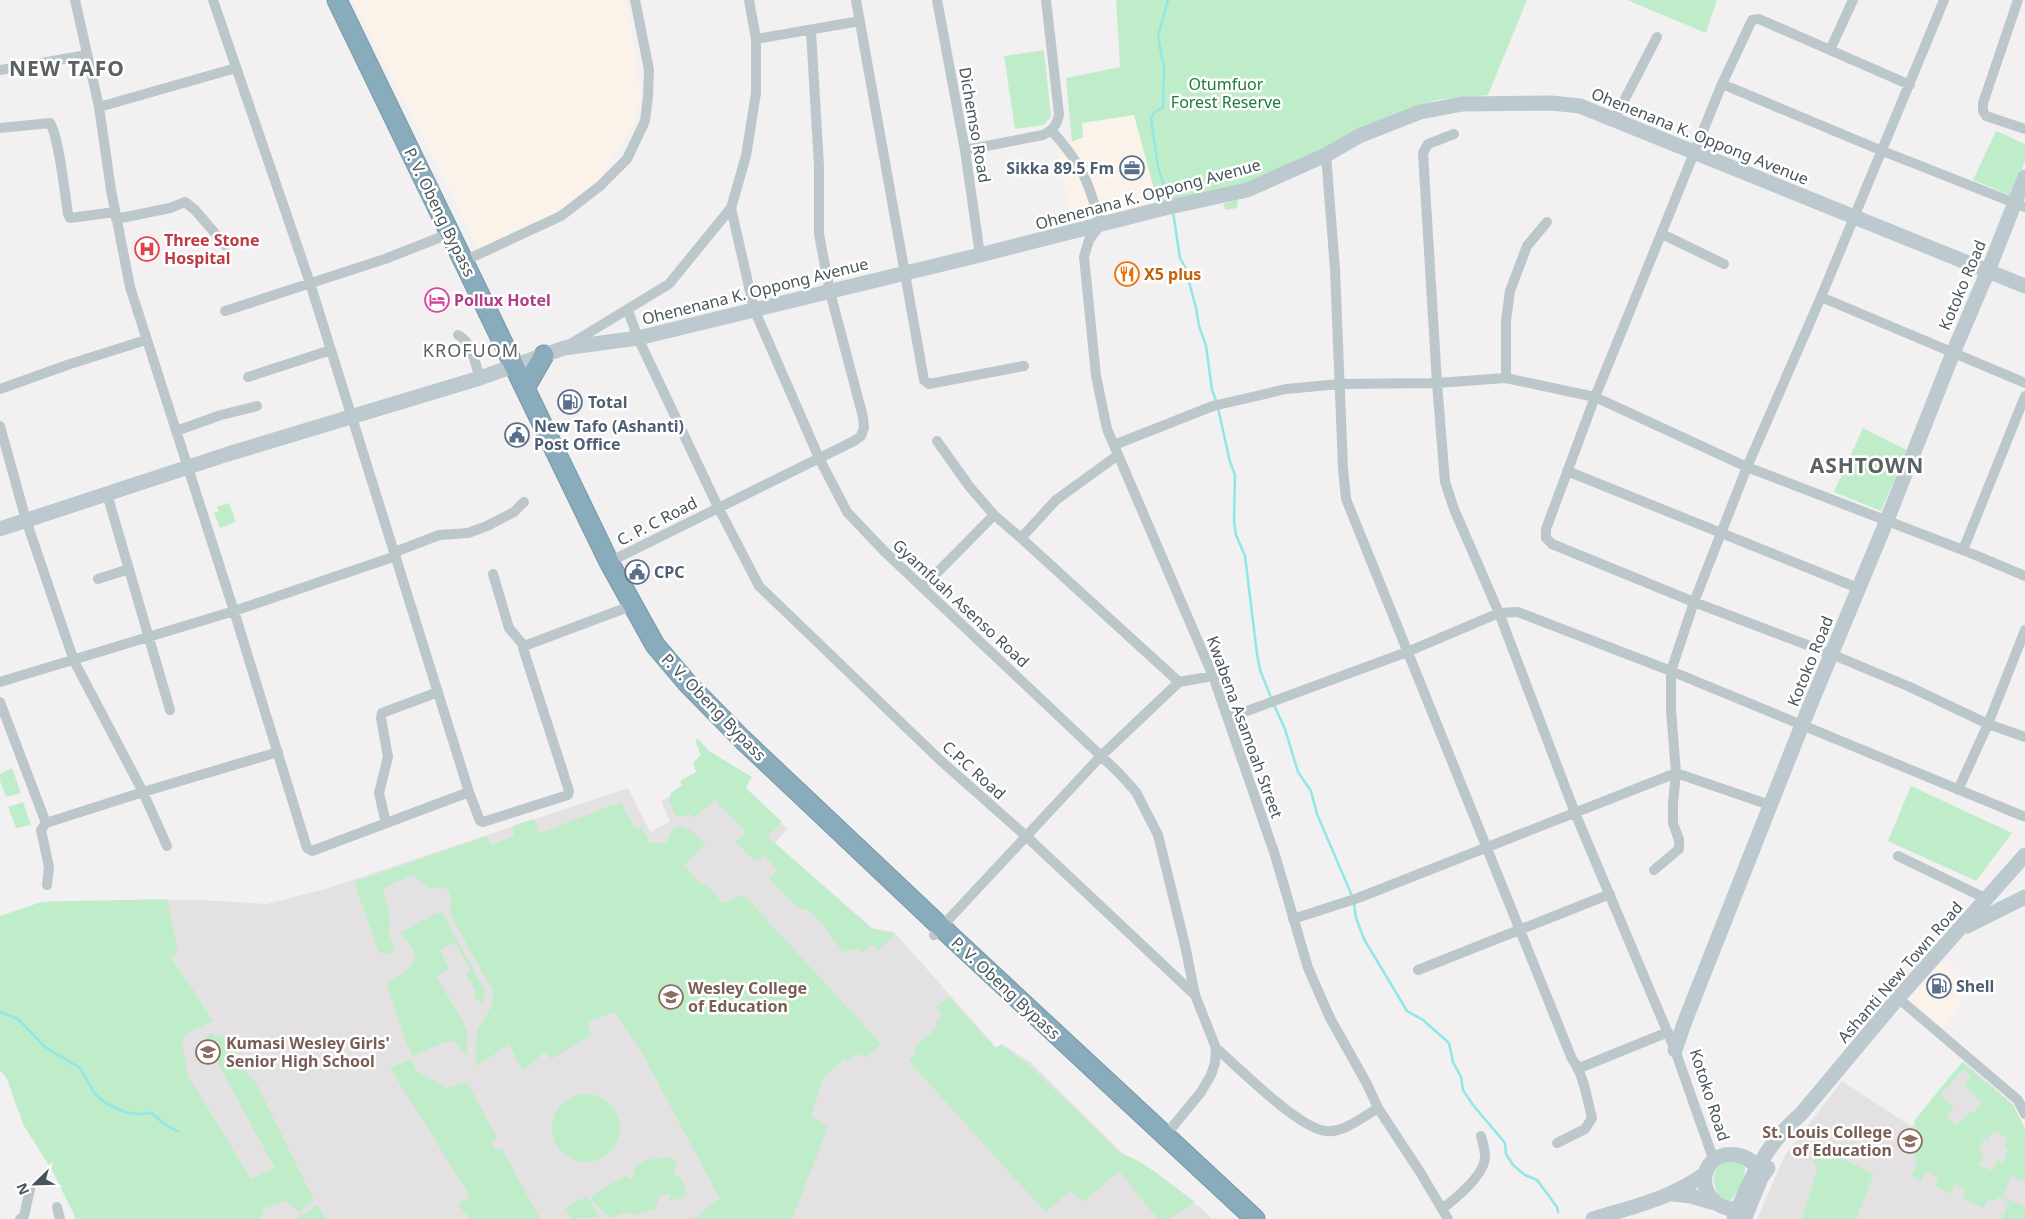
<svg xmlns="http://www.w3.org/2000/svg" width="2025" height="1219" viewBox="0 0 2025 1219" font-family="'Noto Sans',sans-serif">
<rect width="100%" height="100%" fill="#f2f0f0"/>
<path fill="#fbf3ea" d="M 352,0 L 626,0 L 635,48 L 640,98 L 633,127 L 600,178 L 568,206 L 479,251 L 453,196 Z
M 1134,115 L 1158,204 L 1072,225 L 1059,156 L 1072,142 L 1083,137 L 1082,123 Z
M 1942,961 L 1971,988 L 1943,1028 L 1909,999 Z"/>
<path fill="#e3e1e1" d="M 722,766 L 787,829 L 775,843 L 872,928 L 894,932 L 996,1047 L 1002,1044 L 1030,1062 L 1127,1157 L 1202,1209 L 1212,1219 L 78,1219 L 0,920 L 50,901 L 197,900 L 267,904 L 329,888 L 628,788 L 650,832 L 670,822 L 661,801 Z
M 1964,1062 L 2013,1104 L 2025,1128 L 2025,1219 L 1757,1219 L 1785,1155 L 1842,1081 L 1912,1127 Z"/>
<path fill="#c0edc9" fill-rule="evenodd" d="M 1116,0 L 1527,0 L 1488,95 L 1437,100 L 1400,113 L 1249,184 L 1158,204 L 1134,115 L 1082,123 L 1083,137 L 1072,142 L 1066,78 L 1120,67 Z
M 1627,0 L 1717,0 L 1706,33 Z
M 1044,50 L 1051,117 L 1044,125 L 1015,129 L 1004,56 Z
M 1996,131 L 2025,144 L 2025,161 L 2012,196 L 1973,180 Z
M 1238,199 L 1237,208 L 1226,210 L 1223,204 Z
M 1863,428 L 1907,450 L 1881,511 L 1834,492 Z
M 229,503 L 236,522 L 220,528 L 214,513 L 219,511 L 217,507 Z
M 697,738 L 709,751 L 752,777 L 746,788 L 782,822 L 768,837 L 872,929 L 893,933 L 895,936 L 878,950 L 872,944 L 863,952 L 858,948 L 843,952 L 828,931 L 809,911 L 802,909 L 792,902 L 769,879 L 777,871 L 765,855 L 755,861 L 736,842 L 745,832 L 715,800 L 694,818 L 688,813 L 686,816 L 676,816 L 669,801 L 671,793 L 682,785 L 680,781 L 696,772 L 693,763 L 701,755 L 696,743 Z
M 12,768 L 21,793 L 6,797 L 0,781 L 0,774 Z
M 1911,786 L 2012,833 L 1976,881 L 1888,841 Z
M 23,802 L 31,825 L 16,828 L 8,807 Z
M 621,802 L 634,827 L 642,828 L 650,843 L 666,843 L 673,828 L 680,825 L 690,830 L 706,843 L 684,865 L 700,884 C 710,884 716,896 723,903 L 736,897 L 745,896 L 881,1044 L 865,1058 L 859,1053 L 847,1062 L 844,1059 L 823,1079 L 811,1116 L 828,1127 L 792,1219 L 692,1219 L 720,1199 L 639,1047 L 614,1012 L 588,1022 L 591,1035 L 551,1059 L 545,1051 L 523,1071 L 509,1045 L 476,1066 L 477,1030 L 493,1004 L 493,991 L 449,912 L 452,902 L 449,890 L 439,887 L 429,889 L 413,875 L 383,888 L 390,919 L 389,935 L 395,947 L 392,953 L 386,954 L 379,952 L 354,882 L 487,836 L 491,845 L 514,836 L 513,826 L 533,819 L 538,825 L 538,834 Z
M 167,899 L 178,952 L 170,957 L 192,988 L 213,1021 L 186,1034 L 182,1045 L 188,1076 L 251,1179 L 275,1168 L 205,1040 L 207,1035 L 211,1033 L 218,1037 L 225,1036 L 241,1066 L 256,1083 L 314,1200 L 299,1212 L 286,1201 L 263,1209 L 260,1219 L 76,1219 L 52,1170 L 24,1126 L 6,1077 L 0,1071 L 0,916 L 41,902 Z
M 442,912 L 486,993 L 482,1003 L 474,997 L 476,990 L 466,975 L 471,971 L 455,942 L 440,950 L 449,968 L 436,976 L 467,1029 L 467,1056 L 453,1041 L 442,1043 L 413,1056 L 405,1039 L 386,982 C 403,975 407,972 416,956 L 409,943 L 400,933 L 437,913 L 438,915 Z
M 949,997 L 995,1048 L 1001,1045 L 1029,1065 L 1121,1154 C 1139,1156 1178,1190 1195,1202 L 1168,1219 L 1158,1219 L 1119,1171 L 1083,1202 L 1071,1191 L 1045,1212 L 908,1060 L 917,1053 L 913,1049 L 936,1028 L 936,1023 L 942,1015 L 936,1008 Z
M 411,1059 L 416,1071 L 448,1088 L 467,1082 L 497,1138 L 491,1142 L 496,1150 L 502,1148 L 540,1219 L 471,1219 L 458,1205 L 470,1196 L 390,1068 Z
M 1962,1062 L 2013,1105 L 2025,1130 L 2025,1181 L 2011,1176 L 2002,1197 L 2025,1207 L 2025,1219 L 2002,1219 L 2009,1203 L 1998,1197 L 1996,1201 L 1989,1199 L 1984,1208 L 1963,1199 L 1966,1190 L 1955,1184 L 1950,1194 L 1935,1186 L 1939,1177 L 1926,1171 L 1921,1181 L 1911,1176 L 1917,1164 L 1913,1150 L 1918,1134 L 1914,1121 ZM 1963,1070 L 1971,1077 L 1964,1085 L 1982,1103 L 1973,1114 L 1970,1111 L 1957,1125 L 1947,1117 L 1954,1108 L 1940,1095 ZM 1992,1131 L 2008,1137 L 2004,1148 L 2008,1150 L 2003,1163 L 1997,1161 L 1993,1171 L 1979,1165 L 1984,1153 L 1979,1151 L 1984,1139 L 1988,1141 Z
M552 1128a34 34 0 1 1 68 0a34 34 0 1 1-68 0Z
M 1822,1151 L 1826,1151 L 1874,1174 L 1856,1219 L 1802,1219 L 1818,1166 L 1813,1164 L 1814,1157 Z
M 670,1157 L 677,1163 L 673,1173 L 682,1180 L 687,1193 L 678,1199 L 669,1200 L 670,1193 L 661,1195 L 655,1209 L 633,1215 L 624,1212 L 610,1218 L 596,1205 L 591,1196 L 625,1176 L 631,1179 L 635,1175 L 634,1167 L 646,1160 Z
M 1725,1161 L 1741,1163 L 1745,1167 C 1746,1179 1736,1194 1728,1204 L 1719,1200 C 1714,1183 1708,1172 1725,1161 Z
M 587,1196 L 600,1217 L 572,1219 L 565,1208 Z
M 317,1205 L 326,1219 L 297,1219 L 299,1215 L 303,1215 Z"/>
<g fill="none" stroke-linecap="round" stroke-linejoin="round">
<path stroke="#8fe7e8" stroke-width="2.5" d="M 1168,0 L 1158,36 L 1164,68 L 1163,107 L 1154,113 L 1151,118 L 1158,167 L 1169,202
M 1173,212 L 1180,258 L 1185,267 L 1196,308 L 1199,326 L 1206,346 L 1212,390 L 1217,403
M 1218,408 L 1230,462 L 1235,475 L 1234,521 L 1236,535 L 1245,556 L 1257,654 L 1260,670 L 1272,700
M 1274,705 L 1285,729 L 1298,772 L 1311,791 L 1317,814 L 1352,896
M 1354,904 L 1356,918 L 1364,939 L 1407,1011 L 1423,1020 L 1449,1043 L 1453,1062 L 1461,1077 L 1463,1090 L 1473,1105 L 1505,1143 L 1506,1154 L 1513,1165 L 1525,1175 L 1537,1180 L 1557,1207 L 1558,1212
M 0,1012 L 18,1019 L 45,1047 L 80,1068 L 95,1094 L 107,1104 L 125,1112 L 139,1114 L 152,1113 L 164,1124 L 179,1132"/>
<g stroke="#7597a8" stroke-width="21">
<path id="highway" d="M 337,0 L 609,562 L 655,645 L 688,684 L 742,739 L 942,928 L 1255,1219
M 525,388 L 544,355"/>
</g>
<path stroke="#bcc7cc" stroke-width="10" d="M 75,0 L 99,107 L 111,190 L 130,287 L 234,611 L 307,848 L 312,851 L 469,792
M 213,0 L 310,283 L 469,792 L 480,821 L 483,822 L 568,795 L 569,791 L 523,648 L 524,646 L 509,628 L 493,574
M 856,0 L 924,380 L 929,384 L 1024,366
M 937,0 L 965,150 L 980,255
M 2018,0 L 1983,103 L 1983,111 L 1986,116 L 2025,129
M 756,39 L 860,21
M 1830,50 L 1853,0
M 0,70 L 87,55
M 1722,84 L 1880,150 L 2025,207
M 1910,85 L 1759,19 L 1752,20 L 1722,84 L 1595,397 L 1546,529 L 1546,538 L 1552,544 L 1694,602 L 1831,654 L 1910,687 L 1988,724 L 2025,737
M 99,107 L 236,68
M 1614,120 L 1657,37
M 0,128 L 50,123 C 59,137 65,195 68,214 L 70,218 L 115,212
M 1052,131 C 1082,165 1089,181 1100,225 L 1089,240 L 1084,257 L 1096,376 L 1107,429 L 1213,676 L 1275,855 L 1308,968 L 1330,1018 L 1367,1084 L 1378,1108 L 1420,1172 L 1448,1219
M 1454,134 L 1428,144 L 1423,153 L 1437,383 L 1445,482 L 1454,509 L 1499,613 L 1575,813 L 1675,1050 L 1714,1161
M 965,150 L 1043,135 C 1053,130 1057,125 1059,114 L 1046,0
M 1326,155 L 1335,269 L 1343,468 L 1346,499 L 1572,1059 C 1584,1075 1587,1099 1592,1118 L 1585,1129 L 1557,1143
M 731,208 L 754,309 L 819,458 L 847,512 L 885,552 L 1119,773 L 1136,792 L 1158,835 L 1185,945 L 1195,995
M 116,219 L 170,208 L 185,202 L 195,210 L 226,246
M 1662,234 L 1724,264
M 464,261 L 561,216 L 600,186 L 627,159 L 645,121 L 648,96 L 649,70 L 635,0
M 1821,297 L 2025,383
M 225,311 L 385,259 L 441,237
M 628,311 L 638,338 L 718,507 L 759,586 L 940,760 L 1027,837 L 1195,995 L 1216,1048 L 1215,1063 L 1211,1075 L 1201,1092 L 1165,1136
M 458,335 C 472,342 475,364 480,378
M 567,346 L 669,284 L 731,208 L 746,156 L 756,93 L 756,39 L 749,0
M 248,377 L 331,350
M 1506,378 L 1506,321 L 1510,291 L 1527,246 L 1547,222
M 0,389 L 70,364 L 146,340
M 0,426 L 26,520 L 74,661 L 143,792 L 167,846
M 176,431 L 221,415 L 257,406
M 937,441 L 969,486 L 994,515 L 1021,538 L 1179,682
M 1114,445 L 1213,406 L 1286,389 L 1340,384 L 1437,383 L 1506,378 L 1595,397 L 1747,467 L 1963,550 L 2025,576
M 1567,471 L 1858,588
M 107,494 L 170,710
M 1021,538 L 1056,500 L 1118,455
M 1963,550 L 2025,396
M 395,552 L 439,535 L 468,533 L 487,526 L 514,512 L 524,502
M 609,562 L 854,441 L 861,436 L 864,428 L 863,417 L 830,292 L 819,234 L 819,166 L 811,31
M 98,579 L 129,569
M 923,587 L 994,515
M 524,646 L 623,609
M 0,682 L 234,611 L 396,556
M 0,702 L 46,823
M 1228,718 L 1407,652 L 1499,613 L 1518,612 L 1671,671 L 2025,817
M 1958,790 L 1988,724 L 2025,630
M 386,823 L 379,793 L 388,757 L 381,718 L 382,713 L 438,692
M 1898,856 L 1987,899
M 1654,870 L 1679,849 L 1679,840 L 1673,823 L 1673,803 L 1676,773 L 1671,710 L 1671,671 L 1694,602 L 1747,467 L 1821,297 L 1944,0
M 47,885 L 49,867 L 41,830 L 46,823 L 143,792 L 278,752
M 1293,919 L 1358,898 L 1676,773 L 1770,805
M 934,935 L 1101,756 L 1179,682 L 1213,676
M 1418,970 L 1610,894
M 1898,998 L 2018,1100 L 2025,1114
M 1216,1048 C 1238,1067 1299,1129 1326,1131 C 1344,1133 1364,1116 1378,1108
M 1576,1065 L 1582,1067 L 1668,1032
M 57,1207 L 60,1219
M 1442,1209 C 1455,1199 1486,1174 1485,1156 C 1485,1150 1483,1143 1481,1136
M 20,1219 L 24,1216 L 30,1189"/>
<path stroke="#bccad0" stroke-width="15" d="M 0,529 L 228,454 L 480,378 L 564,348 L 638,338 L 980,255 L 1165,208 L 1247,190 L 1326,155 L 1359,136 L 1420,112 L 1463,104 L 1551,103 L 1580,106 L 2025,286
M 1967,926 L 2025,897
M 1675,1050 L 1685,1021 L 1802,725 L 1887,520 L 1953,353 L 1988,271 L 2025,177
M 1673,1194 L 1691,1196 L 1711,1202
M 1749,1208 C 1692,1219 1692,1148 1737,1155 C 1748,1157 1756,1164 1760,1174
M 1746,1215 L 1761,1178 L 1768,1168
M 1593,1219 C 1632,1207 1673,1198 1706,1173
M 1734,1219 C 1749,1179 1768,1142 1801,1114 L 1898,998 L 2025,855"/>
<use href="#highway" stroke="#89acbc" stroke-width="19"/>
</g>
<defs>
<g id="office-ring" transform="scale(1.25)"><circle r="9.5" fill="#fff" stroke="#5c6f8a" stroke-width="1.5"/><path d="M-6-3h4V-5.5h4V-3h4V5H-6ZM-1-4.5V-3h2v-1.5ZM-6 0V1H6V0Z" fill="#5c6f8a"/></g>
<g id="hospital-ring" transform="scale(1.25)"><circle r="9.5" fill="#fff" stroke="#e0444e" stroke-width="1.5"/><path d="M-5-5h3v3.5h4V-5h3V5h-3V1.5h-4V5h-3Z" fill="#e0444e"/></g>
<g id="restaurant-ring" transform="scale(1.25)"><circle r="9.5" fill="#fff" stroke="#e8710a" stroke-width="1.5"/><path d="M-5-6h1v4h1v-4h1v4h1v-4h1v5L-1.5 .5V6h-2V.5L-5-1ZM5-6V6H3V1.5H1.5Q1.5-4 5-6Z" fill="#e8710a"/></g>
<g id="hotel-ring" transform="scale(1.25)"><circle r="9.5" fill="#fff" stroke="#d1479c" stroke-width="1.5"/><path d="M-6-4.5h1.5V1H6V5H4.5V3h-9V5H-6ZM-4 0a1.8 1.8 0 1 1 3.6 0ZM.5 0V-2.5h3Q6-2.5 6 0Z" fill="#d1479c"/></g>
<g id="fuel-ring" transform="scale(1.25)"><circle r="9.5" fill="#fff" stroke="#5c6f8a" stroke-width="1.5"/><path d="M-5.5-6h7V0h2V4h1.3V-2.5L3-4.5l.8-.8L6-3V5H2.5V1h-1V6h-7ZM-4.2-4.7v3.2H.2V-4.7Z" fill="#5c6f8a"/></g>
<g id="civic-ring" transform="scale(1.25)"><circle r="9.5" fill="#fff" stroke="#5c6f8a" stroke-width="1.5"/><path d="M-.6-6.5H3V-4.5H.6V-3L4-1V1h2V6H-6V1h2V-1L-.6-3ZM-1.2 2.5V6h2.4V2.5Z" fill="#5c6f8a"/></g>
<g id="university-ring" transform="scale(1.25)"><circle r="9.5" fill="#fff" stroke="#8d6e63" stroke-width="1.5"/><path d="M0-5L7-2L0 1L-7-2ZM-4 1L0 2.5L4 1V4Q0 6-4 4Z" fill="#8d6e63"/></g>
<g id="school-ring" transform="scale(1.25)"><circle r="9.5" fill="#fff" stroke="#8d6e63" stroke-width="1.5"/><path d="M0-5L7-2L0 1L-7-2ZM-4 1L0 2.5L4 1V4Q0 6-4 4Z" fill="#8d6e63"/></g>
</defs>
<g fill-rule="evenodd">
<use href="#office-ring" x="1132" y="168"/>
<use href="#hospital-ring" x="147" y="249"/>
<use href="#restaurant-ring" x="1127" y="274"/>
<use href="#hotel-ring" x="437" y="300"/>
<use href="#fuel-ring" x="570" y="402"/>
<use href="#civic-ring" x="517" y="435"/>
<use href="#civic-ring" x="637" y="572"/>
<use href="#fuel-ring" x="1939" y="986"/>
<use href="#university-ring" x="671" y="997"/>
<use href="#school-ring" x="208" y="1052"/>
<use href="#university-ring" x="1910" y="1141"/>
</g>
<g text-anchor="middle" stroke-width="5" stroke-linejoin="round" paint-order="stroke">
<g font-size="16" fill="#1b7b39" stroke="#fff">
<text x="1226" y="90">Otumfuor<tspan x="1226" dy="18">Forest Reserve</tspan></text>
</g>
<g font-size="16" fill="#48565c" stroke="#fff">
<text transform="translate(975 125) rotate(80)" y="6">Dichemso Road</text>
<text transform="translate(1700 136) rotate(22)" y="6">Ohenenana K. Oppong Avenue</text>
<text transform="translate(1148 194) rotate(-15)" y="6">Ohenenana K. Oppong Avenue</text>
<text transform="translate(440 212) rotate(64)" y="6">P. V. Obeng Bypass</text>
<text transform="translate(1962 285) rotate(-67)" y="6">Kotoko Road</text>
<text transform="translate(755 291) rotate(-14)" y="6">Ohenenana K. Oppong Avenue</text>
<text transform="translate(657 521) rotate(-27)" y="6">C. P. C Road</text>
<text transform="translate(961 603) rotate(43)" y="6">Gyamfuah Asenso Road</text>
<text transform="translate(1810 661) rotate(-68)" y="6">Kotoko Road</text>
<text transform="translate(714 707) rotate(46)" y="6">P. V. Obeng Bypass</text>
<text transform="translate(1245 727) rotate(70)" y="6">Kwabena Asamoah Street</text>
<text transform="translate(974 770) rotate(42)" y="6">C.P.C Road</text>
<text transform="translate(1900 972) rotate(-49)" y="6">Ashanti New Town Road</text>
<text transform="translate(1006 988) rotate(43)" y="6">P. V. Obeng Bypass</text>
<text transform="translate(1710 1095) rotate(72)" y="6">Kotoko Road</text>
</g>
<g font-size="16" font-weight="bold" fill="#4e5e75" stroke="#fff" text-anchor="start">
<text x="1114" y="174" text-anchor="end">Sikka 89.5 Fm</text>
<text x="588" y="408">Total</text>
<text x="534" y="432">New Tafo (Ashanti)<tspan x="534" dy="18">Post Office</tspan></text>
<text x="654" y="578">CPC</text>
<text x="1956" y="992">Shell</text>
</g>
<g font-size="16" font-weight="bold" fill="#be3a42" stroke="#fff" text-anchor="start">
<text x="164" y="246">Three Stone<tspan x="164" dy="18">Hospital</tspan></text>
</g>
<g font-size="16" font-weight="bold" fill="#c56008" stroke="#fff" text-anchor="start">
<text x="1144" y="280">X5 plus</text>
</g>
<g font-size="16" font-weight="bold" fill="#b23c85" stroke="#fff" text-anchor="start">
<text x="454" y="306">Pollux Hotel</text>
</g>
<g font-size="16" font-weight="bold" fill="#785e54" stroke="#fff" text-anchor="start">
<text x="688" y="994">Wesley College<tspan x="688" dy="18">of Education</tspan></text>
<text x="226" y="1049">Kumasi Wesley Girls'<tspan x="226" dy="18">Senior High School</tspan></text>
<text x="1892" y="1138" text-anchor="end">St. Louis College<tspan x="1892" dy="18">of Education</tspan></text>
</g>
<g font-size="18" letter-spacing="1" fill="#5c6164" stroke="#fff">
<text x="471" y="357">KROFUOM</text>
</g>
<g font-size="21" font-weight="bold" letter-spacing="1" fill="#5c6164" stroke="#fff">
<text x="67" y="76">NEW TAFO</text>
<text x="1867" y="473">ASHTOWN</text>
</g>
</g>
<g transform="translate(35 1184) rotate(247)" stroke="#ffffff" stroke-width="4" paint-order="stroke">
<path d="M0-4L9 19L0 12L-9 19Z" fill="#48565c"/>
<text y="-8" font-size="14" font-weight="bold" text-anchor="middle" fill="#48565c">N</text>
</g>
</svg>
